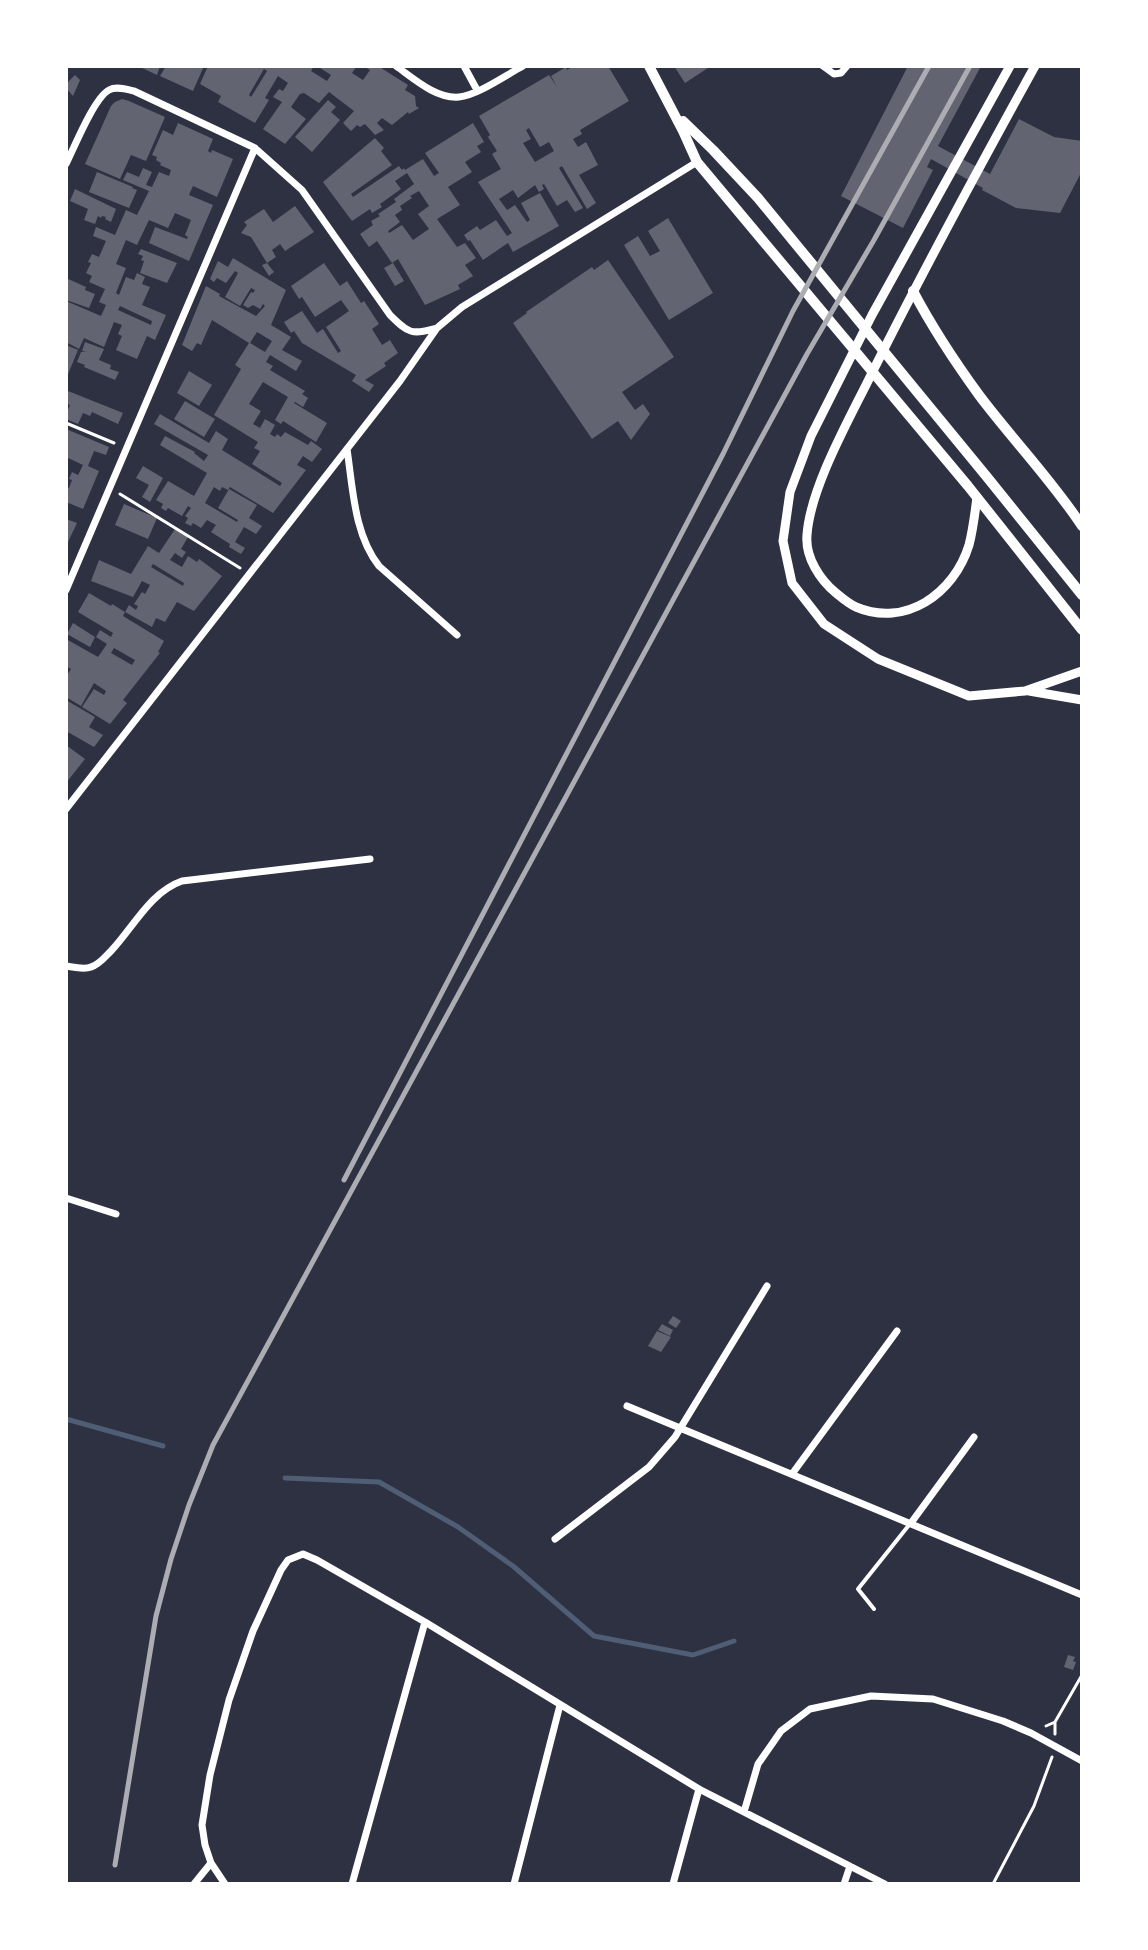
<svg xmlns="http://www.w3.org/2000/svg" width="1148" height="1950" viewBox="0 0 1148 1950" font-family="Montserrat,sans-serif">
<rect width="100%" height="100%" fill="#2d3142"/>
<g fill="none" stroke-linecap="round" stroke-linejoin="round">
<path stroke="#4f5d75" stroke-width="5" d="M 66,1419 L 163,1446
M 285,1478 L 379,1482 L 458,1527 L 513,1566 L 594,1636 L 693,1655 L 734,1641"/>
</g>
<path fill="#626471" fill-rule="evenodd" d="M 138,66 L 160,66 L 157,75 Z
M 166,66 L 204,66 L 193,91 L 160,76 Z
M 208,66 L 314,66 L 311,71 L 327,81 L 331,75 L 317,66 L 357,66 L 352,73 L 363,80 L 370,70 L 363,66 L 378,66 L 408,85 L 405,90 L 415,96 L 416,106 L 419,108 L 409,114 L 408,112 L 392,125 L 382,118 L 377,123 L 384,130 L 375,135 L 365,124 L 360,127 L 357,125 L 351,131 L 343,123 L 354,111 L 329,92 L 319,103 L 304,93 L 300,94 L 291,107 L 306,119 L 285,144 L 263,129 L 282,102 L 273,97 L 279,89 L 283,91 L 288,83 L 278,76 L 265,98 L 269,100 L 255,123 L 218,102 L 221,96 L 200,84 ZM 264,69 L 267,71 L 251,97 L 249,95 Z
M 574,66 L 608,66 L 629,101 L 580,130 L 582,134 L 573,139 L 578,147 L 586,142 L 598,165 L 579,175 L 596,203 L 587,209 L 562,166 L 559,168 L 583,208 L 575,212 L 567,200 L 557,206 L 544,184 L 542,185 L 544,189 L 539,192 L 535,185 L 518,198 L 513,190 L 499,199 L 507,210 L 515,205 L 527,222 L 530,220 L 521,203 L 540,193 L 559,226 L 513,252 L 508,243 L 483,260 L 470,240 L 468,241 L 464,235 L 477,226 L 480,230 L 496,220 L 507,236 L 512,233 L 478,182 L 501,169 L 492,154 L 497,151 L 488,137 L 490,135 L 479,116 L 549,75 L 557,87 L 551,76 L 566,67 L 567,70 ZM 529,128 L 540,147 L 549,142 L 554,151 L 535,162 L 523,143 L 531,139 L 526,130 Z
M 674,66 L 711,66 L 685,83 Z
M 908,66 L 981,66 L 938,146 L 990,174 L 1019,119 L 1054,137 L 1082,141 L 1082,171 L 1060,213 L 1016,208 L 982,190 L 983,188 L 931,159 L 927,167 L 933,170 L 903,228 L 841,196 Z
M 75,75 L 80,80 L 73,96 L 66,88 L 66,84 Z
M 122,99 L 129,101 L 165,117 L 146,161 L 131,155 L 120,179 L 85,164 L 111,106 L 115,102 Z
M 328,100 L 336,107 L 331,112 L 340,120 L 312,152 L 295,137 Z
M 178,123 L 213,139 L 208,151 L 211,153 L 212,150 L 233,159 L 217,197 L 193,186 L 189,195 L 213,205 L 189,261 L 149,243 L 155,227 L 187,239 L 188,237 L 185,235 L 191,220 L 175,213 L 168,228 L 149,220 L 137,245 L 126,240 L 116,264 L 126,268 L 116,293 L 119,295 L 126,277 L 134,280 L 137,273 L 145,277 L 142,284 L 150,287 L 142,305 L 166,315 L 155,340 L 147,336 L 137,359 L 116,350 L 122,336 L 118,334 L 122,325 L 114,322 L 104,347 L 84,338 L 79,349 L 66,342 L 66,301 L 101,316 L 106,305 L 99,302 L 105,289 L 89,282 L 92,276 L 86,273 L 91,263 L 88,262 L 92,254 L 99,257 L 106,241 L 93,236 L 96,227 L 115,235 L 126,210 L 137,215 L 149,191 L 123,180 L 127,172 L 139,177 L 143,168 L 152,172 L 146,185 L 152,187 L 159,172 L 169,176 L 171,170 L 160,165 L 161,163 L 156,160 L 157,157 L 152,155 L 163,130 L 173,135 ZM 120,306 L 152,321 L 151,325 L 118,310 Z
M 473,123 L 484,142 L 477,146 L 481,152 L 465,162 L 472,172 L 448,187 L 460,205 L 437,219 L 457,247 L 465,243 L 476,258 L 465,265 L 473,276 L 458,285 L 460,289 L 425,305 L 398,259 L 392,263 L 377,241 L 369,247 L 360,234 L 373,225 L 371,221 L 380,216 L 378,214 L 396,202 L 394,199 L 414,184 L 407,173 L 395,181 L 401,189 L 380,204 L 382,207 L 372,213 L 370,209 L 352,221 L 323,182 L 375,138 L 384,148 L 381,151 L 392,165 L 351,194 L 353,197 L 399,166 L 402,170 L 404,168 L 405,170 L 423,159 L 434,176 L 439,173 L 425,153 ZM 419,191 L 429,206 L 418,214 L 429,229 L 413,240 L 402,225 L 389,233 L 388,231 L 400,222 L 395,215 L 402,210 L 400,206 L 412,198 L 410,196 Z
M 97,172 L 133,187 L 132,188 L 137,190 L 129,208 L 89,192 Z
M 75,189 L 116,209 L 111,222 L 105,219 L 106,217 L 102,216 L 101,218 L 98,216 L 95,224 L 84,220 L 88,209 L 70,201 Z
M 295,206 L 314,232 L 285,251 L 280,244 L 272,250 L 276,257 L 267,263 L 274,272 L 269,276 L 262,265 L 267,263 L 251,237 L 241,233 L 247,225 L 244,222 L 264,209 L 273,222 Z
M 668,218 L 713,293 L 669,320 L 624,245 L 638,236 L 650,256 L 660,251 L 648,231 Z
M 141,249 L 177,263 L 167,283 L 140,273 L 144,261 L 141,260 L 143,256 L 138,254 Z
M 233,258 L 286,290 L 271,325 L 291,337 L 282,350 L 302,361 L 296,371 L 270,355 L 266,362 L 273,366 L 270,370 L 305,391 L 302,394 L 308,398 L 303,407 L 295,402 L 294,403 L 327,423 L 316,442 L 283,421 L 281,424 L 275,420 L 288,397 L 263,382 L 249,404 L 261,411 L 253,424 L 260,428 L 265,419 L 275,425 L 270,434 L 275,437 L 277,434 L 281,437 L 285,432 L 308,445 L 311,441 L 322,449 L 312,462 L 303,456 L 297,465 L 306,470 L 273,513 L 230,487 L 228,490 L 222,487 L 220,491 L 214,487 L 205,503 L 237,522 L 238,520 L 218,508 L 229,489 L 257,505 L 249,518 L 262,526 L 256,534 L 244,527 L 235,542 L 245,548 L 241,554 L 229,547 L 230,544 L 211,532 L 216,525 L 207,520 L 201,528 L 193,523 L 191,526 L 185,523 L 188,518 L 185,516 L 191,508 L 188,506 L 182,516 L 168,508 L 166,511 L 161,508 L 163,504 L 156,500 L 168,481 L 194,496 L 207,473 L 160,445 L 165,436 L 195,452 L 194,453 L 204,461 L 208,455 L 154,424 L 160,414 L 209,443 L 216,431 L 228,439 L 222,450 L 280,486 L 282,483 L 252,464 L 260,451 L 254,448 L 258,442 L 214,415 L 241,369 L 235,365 L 249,343 L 212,320 L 201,345 L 197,343 L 192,351 L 182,345 L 206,286 L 220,294 L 219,296 L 256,316 L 265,306 L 263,304 L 260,309 L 253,305 L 248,308 L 243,305 L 251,292 L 253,293 L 255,290 L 251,288 L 240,306 L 225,297 L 238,273 L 235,271 L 226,283 L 217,278 L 214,282 L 210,279 L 218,261 L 228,267 ZM 257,332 L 272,341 L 265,352 L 250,343 Z
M 608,260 L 674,357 L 622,392 L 635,410 L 643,404 L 650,414 L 631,440 L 618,421 L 592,439 L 513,323 L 527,313 L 526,312 L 592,267 L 594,270 Z
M 324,263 L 340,286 L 347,281 L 361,303 L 364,301 L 379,324 L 372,329 L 382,345 L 390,340 L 398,353 L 384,363 L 386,366 L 365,380 L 374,385 L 369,392 L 352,381 L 356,375 L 302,343 L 294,331 L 291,333 L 284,322 L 302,311 L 317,333 L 323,329 L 338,353 L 341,351 L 326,327 L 349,311 L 341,300 L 315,317 L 302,297 L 299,299 L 291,286 Z
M 393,263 L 404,281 L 395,286 L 384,268 Z
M 66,278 L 86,287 L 85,290 L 95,294 L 89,308 L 66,300 Z
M 85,342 L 104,349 L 99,360 L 111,365 L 110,369 L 119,372 L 115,380 L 84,367 L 85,365 L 77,362 L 81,352 L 86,352 L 82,351 Z
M 66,345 L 78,350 L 66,379 Z
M 189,371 L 212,385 L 199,406 L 177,393 Z
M 68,391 L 123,413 L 118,424 L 92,412 L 90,416 L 83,413 L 78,424 L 66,419 L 66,411 L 67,412 L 70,405 L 66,403 Z
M 185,401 L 215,419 L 204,437 L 174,419 Z
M 66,429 L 109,447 L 106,455 L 94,451 L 88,466 L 99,471 L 83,509 L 66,502 L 66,487 L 69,488 L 72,480 L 69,479 L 72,472 L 78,475 L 83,465 L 66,457 Z
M 143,466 L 163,478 L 150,502 L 142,497 L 149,485 L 136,478 Z
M 124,504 L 157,518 L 148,539 L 115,525 Z
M 66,519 L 77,523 L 68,542 L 66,541 Z
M 175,529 L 188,537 L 181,549 L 186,552 L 182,558 L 175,553 L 170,560 L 182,567 L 188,556 L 197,562 L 199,559 L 222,576 L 194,611 L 177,602 L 165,622 L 156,618 L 152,627 L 125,612 L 129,605 L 136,610 L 138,606 L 134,604 L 142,592 L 145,594 L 150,585 L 142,581 L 133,597 L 91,581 L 99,560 L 131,574 L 148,546 L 159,553 ZM 153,564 L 184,583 L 183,586 L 151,567 Z
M 89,593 L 111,606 L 112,604 L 125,612 L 123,616 L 164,641 L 158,652 L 160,653 L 123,700 L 127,703 L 110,724 L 82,707 L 94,689 L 104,695 L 106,691 L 94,683 L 81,706 L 66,697 L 66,677 L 71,669 L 66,666 L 66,639 L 98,657 L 107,644 L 96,637 L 100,630 L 111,637 L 113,633 L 78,612 ZM 114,648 L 135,660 L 132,665 L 111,653 Z
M 73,623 L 95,637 L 90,647 L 67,634 Z
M 66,700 L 95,717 L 89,727 L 103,735 L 94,747 L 66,731 Z
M 66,745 L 85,759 L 66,783 Z
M 673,1316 L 681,1321 L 676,1328 L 668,1323 Z
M 662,1324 L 673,1330 L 670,1336 L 658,1330 Z
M 657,1331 L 671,1337 L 661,1352 L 648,1346 Z
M 1068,1655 L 1075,1657 L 1073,1661 L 1076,1662 L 1073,1670 L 1064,1667 Z"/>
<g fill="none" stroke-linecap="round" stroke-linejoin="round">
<path stroke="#fff" stroke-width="3" d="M 66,423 L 114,443
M 120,494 L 240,568
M 1046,1726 L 1055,1722 L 1082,1675
M 1055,1734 L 1055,1722
M 993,1884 L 1034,1806 L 1052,1757"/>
<path stroke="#fff" stroke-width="4" d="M 874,1609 L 858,1589 L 909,1525"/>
<path stroke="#fff" stroke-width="7" d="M 396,66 C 413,78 436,99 459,97 C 478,95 506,75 523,66
M 464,66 L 477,90
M 823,66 L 834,74 L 841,73 L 847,66
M 66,164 C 74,148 94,98 109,90 C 116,86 126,89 134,91 L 255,148 L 302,190 L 390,315 C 409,334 412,335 437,328
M 347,449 C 353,489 354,534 379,566 L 457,635
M 66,590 L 255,148
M 66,809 L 400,381 L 437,328 L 462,307 L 697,162
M 66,966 C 73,967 84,970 91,967 C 99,965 105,957 111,951 C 133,928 150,892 182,881 L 370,859
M 66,1198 L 116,1214
M 627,1406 L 1082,1595
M 792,1474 L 897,1331
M 911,1523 L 974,1437
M 555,1539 L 649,1467 L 675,1437 L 767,1286
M 744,1812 L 758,1764 L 781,1731 L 810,1709 L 871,1696 L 933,1699 L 1003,1721 L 1031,1733 L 1082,1761
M 194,1884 L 211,1863
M 225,1884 L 211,1863 L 205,1845 L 202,1825 L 210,1775 L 229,1700 L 253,1631 L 281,1570 L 288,1560 L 303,1554 L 317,1560 L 425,1622 L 699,1789 L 885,1884
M 352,1884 L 425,1622
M 514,1884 L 560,1705
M 673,1884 L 699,1789
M 844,1884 L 850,1866"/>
<path stroke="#fff" stroke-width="9" d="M 1010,66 L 872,315 L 811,436 L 790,492 L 783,541 L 792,583 L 824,624 L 878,659 L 969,696 L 1025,691 L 1082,671
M 977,497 C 975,513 973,530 969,545 C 954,594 905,628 856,607 C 849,604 842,598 836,593 C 820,580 805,557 807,535 C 810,490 846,425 867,383 C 920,276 977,171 1035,66
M 1029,691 L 1082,700"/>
<path stroke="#fff" stroke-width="10" d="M 649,66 L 683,131 L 697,162 L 968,486 L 1082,630
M 683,121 L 713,150 L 758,198 L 987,477 L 1082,595
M 913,291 C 932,327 955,362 979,395 C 1012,439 1051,479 1082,526"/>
<path stroke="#abadb3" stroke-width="5" d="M 344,1180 L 723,454 L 793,311 L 929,66
M 115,1865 L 156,1616 L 171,1559 L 189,1505 L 213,1445 L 807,354 L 874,240 L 970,66"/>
</g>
<rect width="1148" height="1950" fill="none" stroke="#ffffff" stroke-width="136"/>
</svg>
